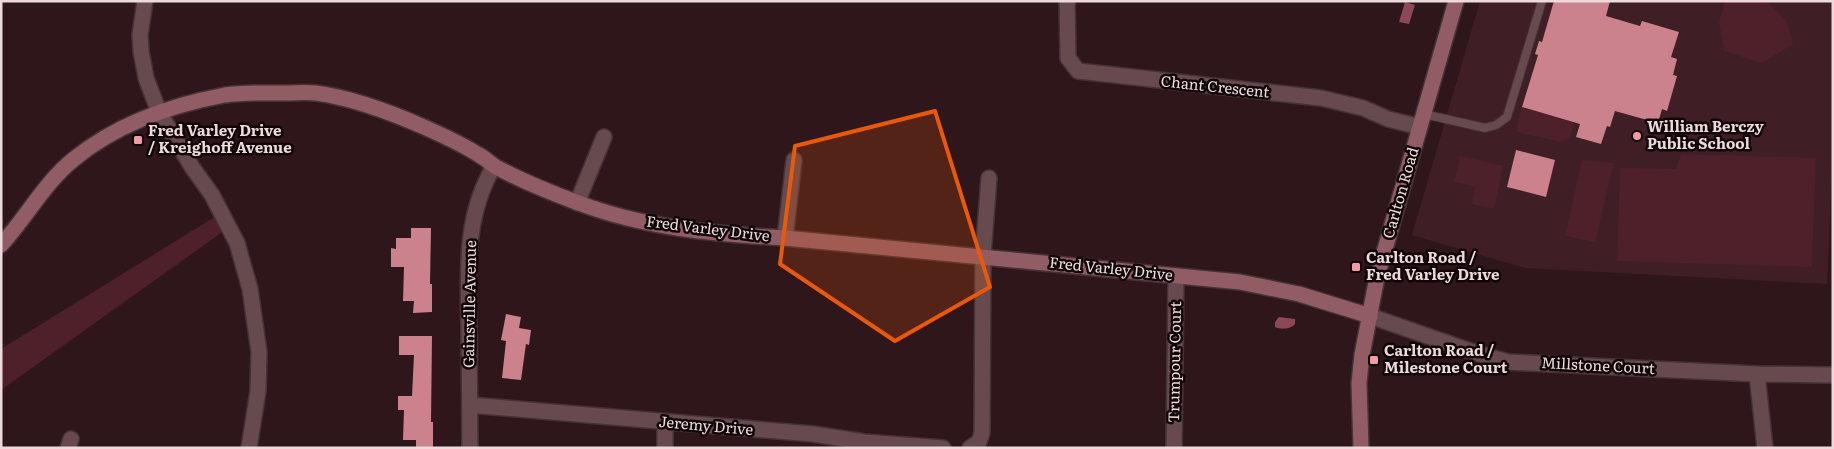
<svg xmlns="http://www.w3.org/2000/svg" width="1834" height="449" viewBox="0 0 1834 449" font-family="Literata,serif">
<rect width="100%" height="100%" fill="#2f161b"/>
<path fill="#3f1f25" d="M 1480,1 L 1833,1 L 1833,147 L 1827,284 L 1525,268 L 1412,235 Z"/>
<path fill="#4e2029" d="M 1725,1 L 1755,1 L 1769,3 L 1787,21 L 1793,44 L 1762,63 L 1724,51 L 1719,22 Z
M 1522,107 L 1574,123 L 1570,137 L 1561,142 L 1516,132 Z
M 1681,154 L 1816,158 L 1812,267 L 1617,261 L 1620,168 L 1676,169 Z
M 1460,156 L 1503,166 L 1494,209 L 1472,204 L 1475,187 L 1454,182 Z
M 1582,160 L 1614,163 L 1595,242 L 1565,236 Z
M 221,213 L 228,228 L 1,390 L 1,349 Z"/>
<path fill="#8c4955" d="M 1405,2 L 1415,5 L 1409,24 L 1399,22 Z
M 1279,317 L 1295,319 L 1295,324 C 1291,329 1281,330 1275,327 L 1275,322 Z"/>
<path fill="#cb828d" d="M 1554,1 L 1610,1 L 1606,16 L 1640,26 L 1642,21 L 1679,32 L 1671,57 L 1677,59 L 1673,75 L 1677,76 L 1667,111 L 1662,109 L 1658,123 L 1615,111 L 1610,127 L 1607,126 L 1601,144 L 1576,137 L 1580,124 L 1522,107 L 1538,55 L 1535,54 L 1539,41 L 1542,42 Z
M 1516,150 L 1555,160 L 1546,197 L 1507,187 Z
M 411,228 L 431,228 L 430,284 L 432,284 L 432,312 L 413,313 L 414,301 L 403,301 L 404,267 L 391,267 L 391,248 L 396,249 L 396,238 L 411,238 Z
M 506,314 L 521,317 L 519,328 L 531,330 L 529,345 L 526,344 L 521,380 L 502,378 L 506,341 L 501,340 Z
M 399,336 L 432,336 L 431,422 L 433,422 L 433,448 L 416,448 L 416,440 L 403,440 L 404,410 L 398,410 L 398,396 L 412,396 L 414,355 L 399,355 Z"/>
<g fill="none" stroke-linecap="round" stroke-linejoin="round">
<g stroke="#453235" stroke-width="10">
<path id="lane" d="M 1424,114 L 1485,128 L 1496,125 L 1507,117 L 1542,1"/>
</g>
<g stroke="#453235" stroke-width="18">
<path id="street" d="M 145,1 L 140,35 L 141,51 L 146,78 L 159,112 L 192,167 L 212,195 L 237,243 L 250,289 L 259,352 L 258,391 L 249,448
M 1067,1 L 1068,58 L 1078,71 L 1321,98 L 1363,108 L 1388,119 L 1420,127
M 577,203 L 604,137
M 785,238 L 794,160
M 1370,316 L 1479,354 L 1508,362 L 1757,374 L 1833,375
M 1757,374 L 1765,448
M 470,405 L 813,434 L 864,442 L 943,448
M 68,448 L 71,439
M 470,448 C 470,408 469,369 469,329 C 468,273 464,216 494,166
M 665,448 L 665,423
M 970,448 L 979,442 L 982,433 L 983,256 L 989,178
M 1174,448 L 1176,276"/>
</g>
<g stroke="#453235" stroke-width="18">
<path id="secondary" d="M 1,245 C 26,218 45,182 74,159 C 117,124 171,105 225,95 C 245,92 266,93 286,93 C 296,93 306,92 316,93 C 353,98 390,112 424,127 C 442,135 462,144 479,155 C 485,158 490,163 496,167 C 522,181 549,192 576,202 C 643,228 714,234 785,238 L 1240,282 L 1299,294 L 1370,316
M 1361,448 L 1359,383 L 1362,355 L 1377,277 L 1456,1"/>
</g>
<use href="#lane" stroke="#674a4e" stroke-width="8"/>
<use href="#street" stroke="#674a4e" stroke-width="15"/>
<use href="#secondary" stroke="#915c64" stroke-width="15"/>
</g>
<path fill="#e8590c" fill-opacity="0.2" stroke="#e8590c" stroke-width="4" stroke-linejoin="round" d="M 935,111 L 990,287 L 895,341 L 780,264 L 795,146 Z"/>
<g fill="#f39aa8" stroke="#100607" stroke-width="2">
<circle cx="1637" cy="136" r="5"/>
<rect x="133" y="135" width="10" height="10" rx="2.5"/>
<rect x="1351" y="262" width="10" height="10" rx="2.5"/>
<rect x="1369" y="355" width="10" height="10" rx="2.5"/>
</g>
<g text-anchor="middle" stroke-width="5" stroke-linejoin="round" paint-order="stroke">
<g font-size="15" fill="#ecdadc" stroke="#100607">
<text transform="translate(1215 87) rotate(6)" y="5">Chant Crescent</text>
<text transform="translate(1401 193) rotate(-74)" y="5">Carlton Road</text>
<text transform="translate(708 229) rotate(7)" y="5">Fred Varley Drive</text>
<text transform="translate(1111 269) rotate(6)" y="5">Fred Varley Drive</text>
<text transform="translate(470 304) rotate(-89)" y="5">Gainsville Avenue</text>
<text transform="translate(1175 362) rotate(-89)" y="5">Trumpour Court</text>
<text transform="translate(1598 366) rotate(3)" y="5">Millstone Court</text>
<text transform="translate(706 426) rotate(5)" y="5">Jeremy Drive</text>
</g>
<g font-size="15" font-weight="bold" fill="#ecdadc" stroke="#100607" text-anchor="start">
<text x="1647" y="132">William Berczy<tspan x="1647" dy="17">Public School</tspan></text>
<text x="148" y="136">Fred Varley Drive<tspan x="148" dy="17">/ Kreighoff Avenue</tspan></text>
<text x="1366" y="263">Carlton Road /<tspan x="1366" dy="17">Fred Varley Drive</tspan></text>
<text x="1384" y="356">Carlton Road /<tspan x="1384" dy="17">Milestone Court</tspan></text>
</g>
</g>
<rect width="1834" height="449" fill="none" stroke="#ecdadc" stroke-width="5"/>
</svg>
